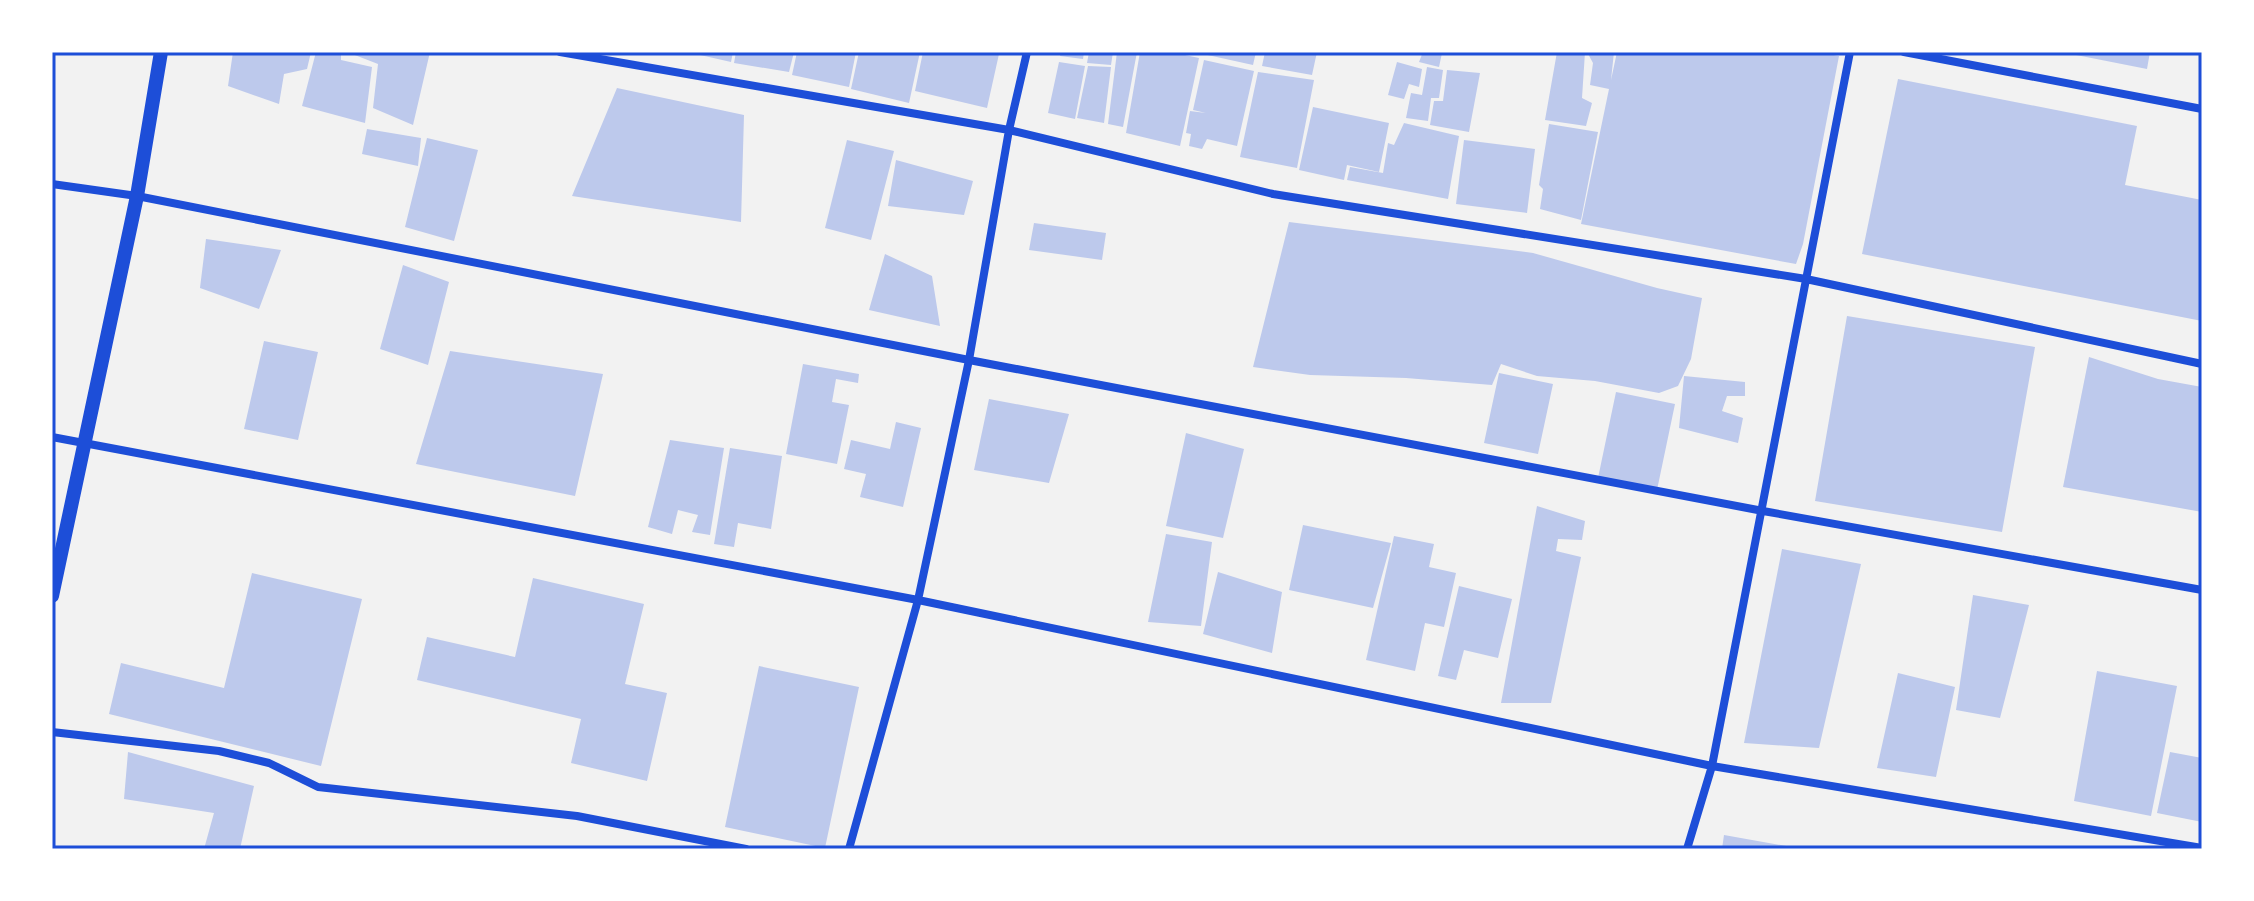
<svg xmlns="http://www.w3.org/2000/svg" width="2254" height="901" viewBox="0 0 2254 901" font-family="'Fira Sans',sans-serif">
<rect width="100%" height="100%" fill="#f2f2f2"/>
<path fill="#bdc9ec" d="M 233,52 L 311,52 L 307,69 L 284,74 L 279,104 L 228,86 Z
M 316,52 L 341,52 L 341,60 L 372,67 L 365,123 L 302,106 Z
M 347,52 L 430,52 L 413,125 L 373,108 L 378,64 Z
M 687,52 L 733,52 L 731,62 Z
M 736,52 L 794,52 L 789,72 L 734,63 Z
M 797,52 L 856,52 L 849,87 L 792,75 Z
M 859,52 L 920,52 L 909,103 L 851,89 Z
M 923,52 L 990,52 L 999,54 L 987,108 L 915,91 Z
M 1061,52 L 1084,52 L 1083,59 L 1060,56 Z
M 1089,52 L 1113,52 L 1111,65 L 1087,63 Z
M 1117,52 L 1137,52 L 1123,127 L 1108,124 Z
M 1140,52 L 1171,52 L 1199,58 L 1180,146 L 1126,133 Z
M 1194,52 L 1256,52 L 1253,65 Z
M 1265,52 L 1317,52 L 1312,75 L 1262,66 Z
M 1423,52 L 1442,53 L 1439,67 L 1419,62 Z
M 1557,52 L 1585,52 L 1582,98 L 1592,103 L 1586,126 L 1545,120 Z
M 1587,52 L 1614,52 L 1611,80 L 1617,52 L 1818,52 L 1839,56 L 1803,244 L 1796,264 L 1581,224 L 1609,89 L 1590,85 L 1593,63 Z
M 2061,52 L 2150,52 L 2147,69 Z
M 1204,60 L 1254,71 L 1237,146 L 1207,139 L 1202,149 L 1189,146 L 1191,134 L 1186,133 L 1190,111 L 1206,113 L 1193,110 Z
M 1059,62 L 1085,66 L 1075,119 L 1048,113 Z
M 1397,62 L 1422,69 L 1419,87 L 1409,84 L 1404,99 L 1388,95 Z
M 1088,66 L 1111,67 L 1104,123 L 1077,118 Z
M 1427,67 L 1443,70 L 1439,98 L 1431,98 L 1428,121 L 1406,118 L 1411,93 L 1422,95 Z
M 1447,70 L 1480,73 L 1469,132 L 1430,125 L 1434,101 L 1443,101 Z
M 1258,72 L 1314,80 L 1297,168 L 1240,157 Z
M 1898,79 L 2137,126 L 2125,185 L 2202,200 L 2202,321 L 1862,254 Z
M 617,88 L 744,115 L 741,222 L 572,196 Z
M 1313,107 L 1389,123 L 1379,172 L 1347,165 L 1344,180 L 1299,170 Z
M 1404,123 L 1459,136 L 1448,199 L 1347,180 L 1350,167 L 1383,173 L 1388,143 L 1394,145 Z
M 1549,124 L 1598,132 L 1581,220 L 1540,209 L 1543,189 L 1539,185 Z
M 367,129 L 421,138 L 418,166 L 362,154 Z
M 427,138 L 478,150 L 454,241 L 405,227 Z
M 847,140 L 894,151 L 871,240 L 825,228 Z
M 1464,140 L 1535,149 L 1527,213 L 1456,204 Z
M 896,160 L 973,181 L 964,215 L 888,206 Z
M 1289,222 L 1533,253 L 1657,288 L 1702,298 L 1691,359 L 1678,386 L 1659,393 L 1595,381 L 1537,376 L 1501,364 L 1492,385 L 1406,378 L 1310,375 L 1253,367 Z
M 1034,223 L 1106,233 L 1102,260 L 1029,250 Z
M 206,239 L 281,250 L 259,309 L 200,288 Z
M 885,254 L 932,276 L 940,326 L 869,310 Z
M 403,265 L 449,282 L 428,365 L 380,349 Z
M 1847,316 L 2035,347 L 2002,532 L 1815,501 Z
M 264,341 L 318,352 L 298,440 L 244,429 Z
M 450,351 L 603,374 L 575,496 L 416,464 Z
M 2089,357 L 2158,379 L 2202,387 L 2202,512 L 2063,487 Z
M 803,364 L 859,374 L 858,383 L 836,379 L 832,402 L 849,405 L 837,464 L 786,454 Z
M 1499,373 L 1553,384 L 1538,454 L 1484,443 Z
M 1684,376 L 1745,382 L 1745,396 L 1727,396 L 1722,411 L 1743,418 L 1738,443 L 1679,428 Z
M 1616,392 L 1675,404 L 1657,490 L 1598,478 Z
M 989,399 L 1069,414 L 1049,483 L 974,470 Z
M 896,422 L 921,428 L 903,507 L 860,497 L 866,474 L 844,469 L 851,440 L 890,449 Z
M 1186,433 L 1244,449 L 1223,538 L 1166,526 Z
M 670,440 L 724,448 L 710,535 L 692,532 L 698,515 L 678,510 L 672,534 L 648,527 Z
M 730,448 L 782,456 L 771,529 L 738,523 L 734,547 L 714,544 Z
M 1537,506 L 1585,521 L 1582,540 L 1558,539 L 1556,551 L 1581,557 L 1551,703 L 1501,703 Z
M 1303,525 L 1391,543 L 1373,608 L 1289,590 Z
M 1166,534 L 1212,542 L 1201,626 L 1148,622 Z
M 1394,536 L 1434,544 L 1429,567 L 1456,573 L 1444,627 L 1425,623 L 1415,671 L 1366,660 Z
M 1782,549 L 1861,564 L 1819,748 L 1744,743 Z
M 1218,572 L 1282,592 L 1272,653 L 1203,634 Z
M 252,573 L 362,599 L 321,766 L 109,714 L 121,663 L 224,688 Z
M 533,578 L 644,604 L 625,684 L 667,693 L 647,781 L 571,763 L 581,719 L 417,680 L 427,637 L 515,657 Z
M 1459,586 L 1512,599 L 1498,658 L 1464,650 L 1456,680 L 1438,676 Z
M 1973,595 L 2029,605 L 2000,718 L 1956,710 Z
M 759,666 L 859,687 L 825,848 L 725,827 Z
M 2097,671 L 2177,686 L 2151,816 L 2074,801 Z
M 1898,673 L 1955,687 L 1936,777 L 1877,768 Z
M 128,752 L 254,786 L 240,849 L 204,849 L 214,813 L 124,799 Z
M 2170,752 L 2202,758 L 2202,822 L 2157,813 Z
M 1724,835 L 1792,847 L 1792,849 L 1722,849 Z"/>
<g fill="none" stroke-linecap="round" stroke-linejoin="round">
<path stroke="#1d4ed8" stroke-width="8" d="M 560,52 L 1009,130 L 1273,194 L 1806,279 L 2202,364
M 1904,52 L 2202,109
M 52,184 L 137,196 L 969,360 L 1763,511 L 2202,590
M 52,437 L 918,600 L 1712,766 L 2202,848
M 52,732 L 219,751 L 269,763 L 318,787 L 577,816 L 746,849
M 849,849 L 918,600 L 969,360 L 1009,130 L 1027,52
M 1687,849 L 1712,766 L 1850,52"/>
<path stroke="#1d4ed8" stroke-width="14" d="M 52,596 L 137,196 L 161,52"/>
</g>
<rect width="2254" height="901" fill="none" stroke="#ffffff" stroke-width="108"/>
<rect x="54" y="54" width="2146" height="793" fill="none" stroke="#1d4ed8" stroke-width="3"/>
</svg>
